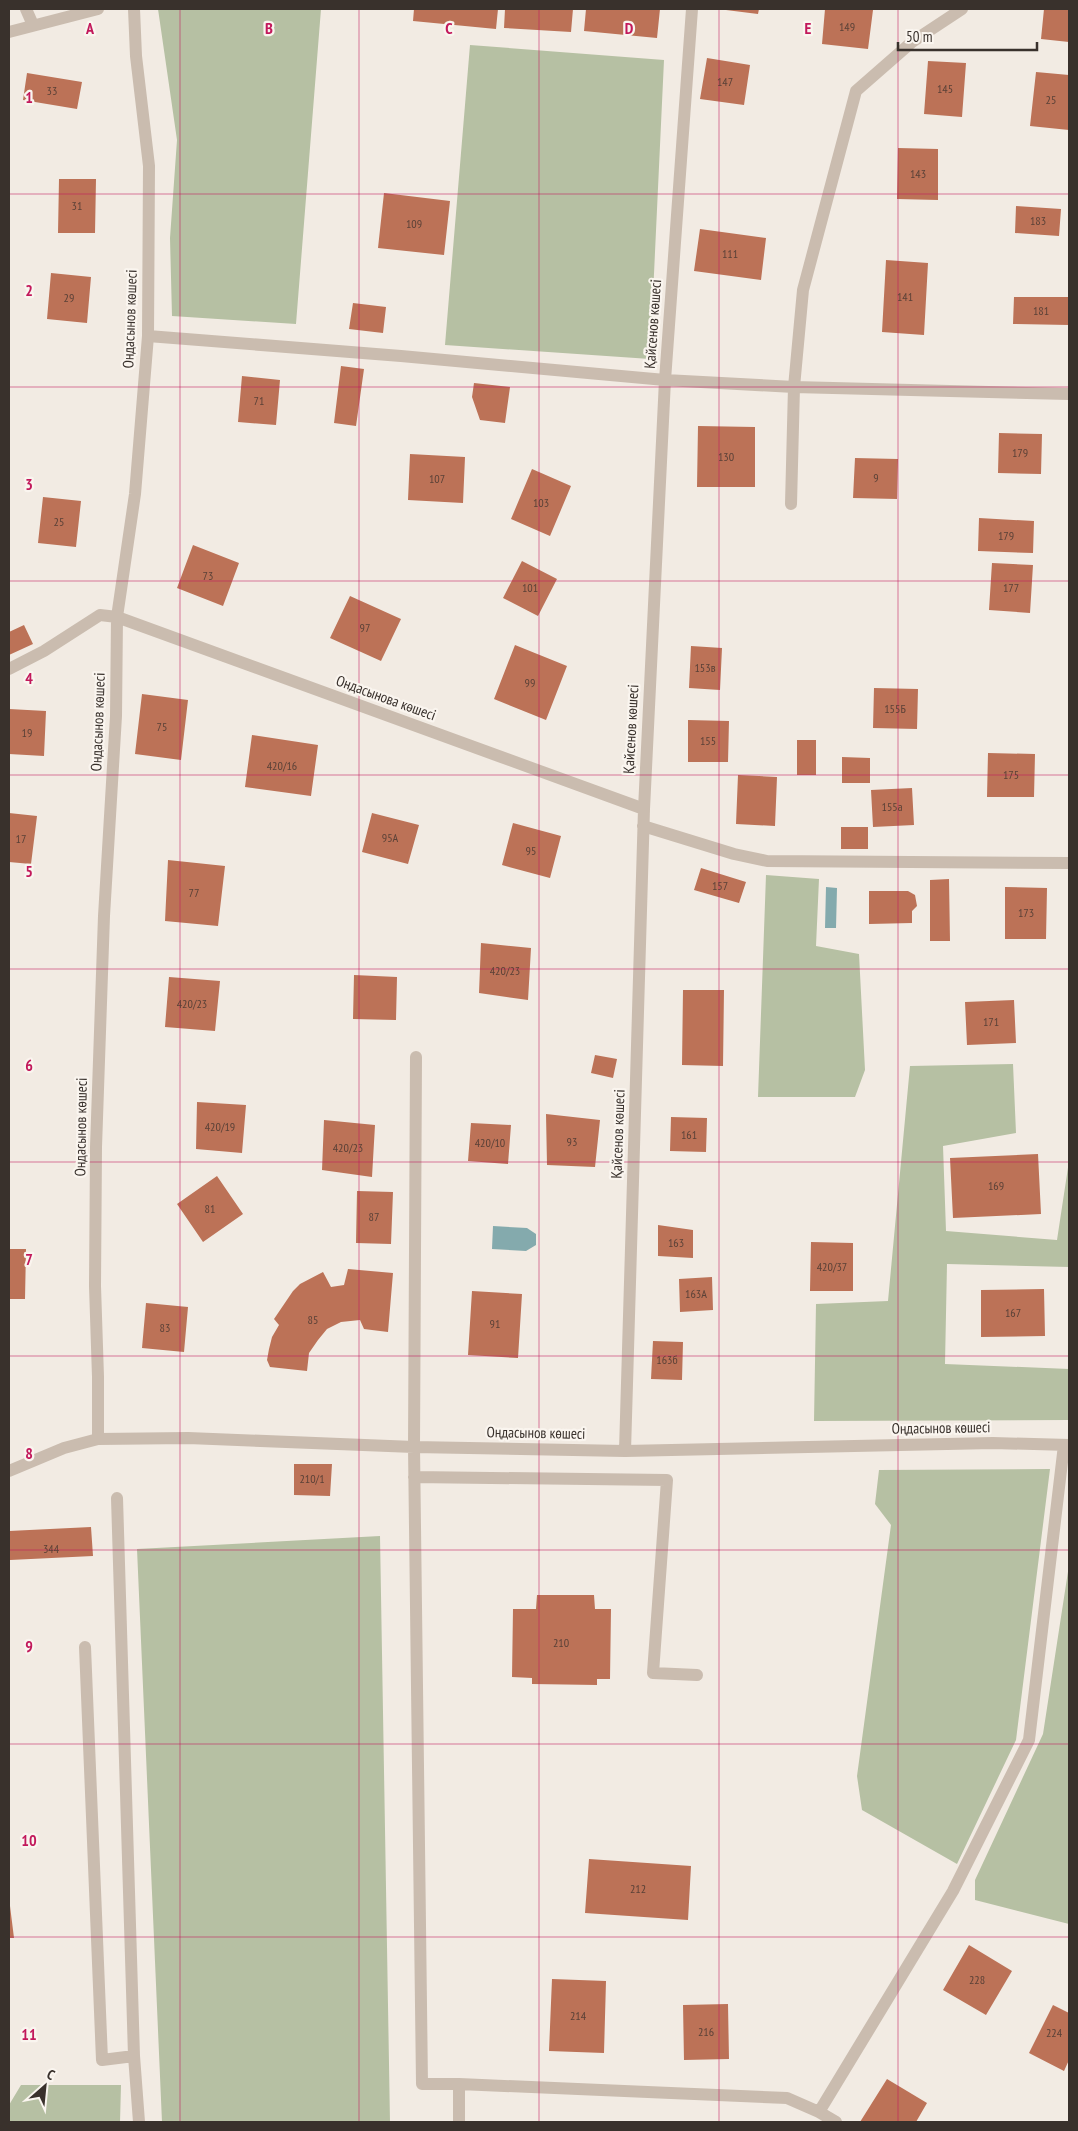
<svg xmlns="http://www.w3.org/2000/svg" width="1078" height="2131" viewBox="0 0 1078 2131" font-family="'PT Sans Narrow',sans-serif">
<rect width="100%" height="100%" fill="#f2ebe3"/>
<path fill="#b6c0a3" d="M 158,9 L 321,9 L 296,324 L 172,316 L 170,238 L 177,140 Z
M 470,45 L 664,60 L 650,359 L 445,345 Z
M 766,875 L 819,879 L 816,946 L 859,954 L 865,1070 L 855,1097 L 758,1097 Z
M 1013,1064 L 1016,1133 L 943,1146 L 946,1231 L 1057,1240 L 1069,1161 L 1069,1267 L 947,1264 L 945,1364 L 1069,1369 L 1069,1420 L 814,1421 L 816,1304 L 888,1301 L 910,1066 Z
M 1050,1469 L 1016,1740 L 957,1864 L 862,1810 L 857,1776 L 891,1525 L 875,1504 L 879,1470 Z
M 380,1536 L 390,2122 L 162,2122 L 137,1549 Z
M 1069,1565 L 1069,1924 L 975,1900 L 975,1880 L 1043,1734 Z
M 21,2085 L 121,2085 L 120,2122 L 9,2122 L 9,2105 Z"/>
<path fill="#84aaad" d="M 826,887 L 837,888 L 836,928 L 825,928 Z
M 493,1226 L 527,1228 L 536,1234 L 536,1245 L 526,1251 L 492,1249 Z"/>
<path fill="#bc7257" d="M 414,9 L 498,9 L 496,29 L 413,21 Z
M 505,9 L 573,9 L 571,32 L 504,28 Z
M 586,9 L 660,9 L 657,38 L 584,31 Z
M 718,9 L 759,9 L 758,14 Z
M 825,9 L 873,10 L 868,49 L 822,44 Z
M 1044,9 L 1069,9 L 1069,42 L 1041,39 Z
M 707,58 L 750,65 L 744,105 L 700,99 Z
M 928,61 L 966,63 L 962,117 L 924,114 Z
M 1036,72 L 1069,75 L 1069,130 L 1030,126 Z
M 27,73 L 82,82 L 77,109 L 23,100 Z
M 898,148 L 938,149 L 938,200 L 897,199 Z
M 59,179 L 96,179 L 95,233 L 58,233 Z
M 384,193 L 450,201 L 444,255 L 378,248 Z
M 1016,206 L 1061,209 L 1059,236 L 1015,233 Z
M 700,229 L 766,238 L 761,280 L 694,271 Z
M 886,260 L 928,263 L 924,335 L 882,332 Z
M 51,273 L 91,277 L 87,323 L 47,319 Z
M 1014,297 L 1069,297 L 1069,325 L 1013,324 Z
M 353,303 L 386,307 L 383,333 L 349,329 Z
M 341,366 L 364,369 L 356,426 L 334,423 Z
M 242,376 L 280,380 L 276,425 L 238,422 Z
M 474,383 L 510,387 L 505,423 L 480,420 L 472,397 Z
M 698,426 L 755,427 L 755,487 L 697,487 Z
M 999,433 L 1042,434 L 1041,474 L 998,473 Z
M 410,454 L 465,457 L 463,503 L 408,500 Z
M 855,458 L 898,459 L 897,499 L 853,498 Z
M 532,469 L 571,486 L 550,536 L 511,519 Z
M 43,497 L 81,501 L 76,547 L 38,543 Z
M 979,518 L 1034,521 L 1033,553 L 978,551 Z
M 193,545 L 239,563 L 223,606 L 177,588 Z
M 522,561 L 557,579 L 538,616 L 503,598 Z
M 992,563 L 1033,565 L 1030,613 L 989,610 Z
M 350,596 L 401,619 L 381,661 L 330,638 Z
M 24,625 L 33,644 L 9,655 L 9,632 Z
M 515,645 L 567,666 L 546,720 L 494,699 Z
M 691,646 L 722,648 L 720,690 L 689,688 Z
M 874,688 L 918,689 L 917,729 L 873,728 Z
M 142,694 L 188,700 L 181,760 L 135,754 Z
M 9,709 L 46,711 L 44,756 L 9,754 Z
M 688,720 L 729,721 L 728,762 L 688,762 Z
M 252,735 L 318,745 L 311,796 L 245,787 Z
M 797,740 L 816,740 L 816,775 L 797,775 Z
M 988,753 L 1035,754 L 1034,797 L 987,797 Z
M 842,757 L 870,758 L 870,783 L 842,783 Z
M 738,775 L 777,777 L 775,826 L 736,824 Z
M 912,788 L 914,825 L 873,827 L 871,790 Z
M 9,813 L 37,816 L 31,864 L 9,862 Z
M 372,813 L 419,825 L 408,864 L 362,852 Z
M 513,823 L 561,836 L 550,878 L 502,865 Z
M 841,827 L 868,827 L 868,849 L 841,849 Z
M 168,860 L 225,866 L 218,926 L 165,921 Z
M 701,868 L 746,882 L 739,903 L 694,890 Z
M 949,879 L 950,941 L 930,941 L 930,880 Z
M 1005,887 L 1047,888 L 1046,939 L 1005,939 Z
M 869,891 L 908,891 L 915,895 L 917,906 L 912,911 L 912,923 L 869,924 Z
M 481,943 L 531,948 L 528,1000 L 479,993 Z
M 354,975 L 397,977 L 396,1020 L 353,1019 Z
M 169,977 L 220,981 L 215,1031 L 165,1027 Z
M 683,990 L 724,990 L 723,1066 L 682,1065 Z
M 1014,1000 L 1016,1043 L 967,1045 L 965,1002 Z
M 595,1055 L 617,1059 L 613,1078 L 591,1073 Z
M 197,1102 L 246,1105 L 242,1153 L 196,1149 Z
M 546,1114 L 600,1120 L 595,1167 L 547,1165 Z
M 671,1117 L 707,1118 L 706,1152 L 670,1151 Z
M 324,1120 L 375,1125 L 372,1177 L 322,1170 Z
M 471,1123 L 511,1125 L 508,1164 L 468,1161 Z
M 1038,1154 L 1041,1214 L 953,1218 L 950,1158 Z
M 217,1176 L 243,1214 L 203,1242 L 177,1204 Z
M 357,1191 L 393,1192 L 391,1244 L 356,1243 Z
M 658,1225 L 693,1230 L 693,1258 L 658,1256 Z
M 811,1242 L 853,1243 L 853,1291 L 810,1291 Z
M 9,1249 L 26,1249 L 25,1299 L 9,1299 Z
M 348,1269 L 393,1273 L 388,1332 L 364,1329 L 360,1320 L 341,1322 L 327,1329 L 318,1340 L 309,1353 L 307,1371 L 270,1367 L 267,1360 L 269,1349 L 272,1337 L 279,1325 L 274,1319 L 293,1291 L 300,1284 L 323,1272 L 331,1287 L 344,1285 Z
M 712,1277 L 713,1310 L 680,1312 L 679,1279 Z
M 1044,1289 L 1045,1336 L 981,1337 L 981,1290 Z
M 472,1291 L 522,1294 L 518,1358 L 468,1355 Z
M 146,1303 L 188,1307 L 184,1352 L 142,1348 Z
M 653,1341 L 683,1342 L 682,1380 L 651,1379 Z
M 294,1464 L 332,1464 L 330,1496 L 294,1495 Z
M 91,1527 L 93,1556 L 10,1560 L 9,1531 Z
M 537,1595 L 594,1595 L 595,1609 L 611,1609 L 610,1679 L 597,1679 L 597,1685 L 532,1684 L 532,1678 L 512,1677 L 513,1609 L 536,1609 Z
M 589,1859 L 691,1866 L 688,1920 L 585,1913 Z
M 9,1906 L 10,1906 L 14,1938 L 9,1938 Z
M 969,1945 L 1012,1971 L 986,2015 L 943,1990 Z
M 552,1979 L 606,1981 L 604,2053 L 549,2051 Z
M 728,2004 L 729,2059 L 684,2060 L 683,2005 Z
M 1053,2005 L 1069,2013 L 1069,2060 L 1064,2071 L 1029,2053 Z
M 887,2079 L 927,2103 L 916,2122 L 860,2122 Z"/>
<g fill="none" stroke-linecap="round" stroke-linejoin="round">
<path stroke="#cabcaf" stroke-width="12" d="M 26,9 L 33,25
M 9,32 L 98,9
M 148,336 L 401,356 L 665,380 L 794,387 L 1069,394
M 791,504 L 794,387 L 803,290 L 856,91 L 912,42 L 962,9
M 9,669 L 44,651 L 100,615 L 117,617 L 644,809
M 643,826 L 734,854 L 767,861 L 1069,863
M 416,1057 L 414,1447 L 422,2084 L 459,2084 L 459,2122
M 98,1439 L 98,1377 L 95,1286 L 96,1147 L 104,916 L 116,716 L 117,617 L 135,494 L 148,336 L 149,166 L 136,56 L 134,9
M 625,1451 L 644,809 L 665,380 L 692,9
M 9,1471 L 64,1448 L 98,1439 L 188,1438 L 414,1447 L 625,1451 L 993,1443 L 1069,1445
M 414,1477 L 667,1480 L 653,1673 L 697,1675
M 117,1498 L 134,2056
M 85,1647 L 102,2060 L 134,2056 L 139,2122
M 459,2084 L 787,2098 L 819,2112 L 836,2122
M 819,2112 L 953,1891 L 1029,1740 L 1064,1445"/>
</g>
<path fill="none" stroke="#c2185b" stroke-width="1" stroke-opacity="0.55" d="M 180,9 L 180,2122M 359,9 L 359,2122M 539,9 L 539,2122M 719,9 L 719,2122M 898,9 L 898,2122M 9,194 L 1069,194M 9,387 L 1069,387M 9,581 L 1069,581M 9,775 L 1069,775M 9,969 L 1069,969M 9,1162 L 1069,1162M 9,1356 L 1069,1356M 9,1550 L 1069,1550M 9,1744 L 1069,1744M 9,1937 L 1069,1937"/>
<g text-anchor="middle" stroke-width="4.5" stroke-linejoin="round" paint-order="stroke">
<g font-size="12" fill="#5a4137">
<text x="847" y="31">149</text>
<text x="725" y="86">147</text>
<text x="945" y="93">145</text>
<text x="52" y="95">33</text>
<text x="1051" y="104">25</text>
<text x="918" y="178">143</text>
<text x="77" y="210">31</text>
<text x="1038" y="225">183</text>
<text x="414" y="228">109</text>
<text x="730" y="258">111</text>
<text x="905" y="301">141</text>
<text x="69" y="302">29</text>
<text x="1041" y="315">181</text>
<text x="259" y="405">71</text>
<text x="1020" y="457">179</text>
<text x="726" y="461">130</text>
<text x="876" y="482">9</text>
<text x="437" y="483">107</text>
<text x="541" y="507">103</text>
<text x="59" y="526">25</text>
<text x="1006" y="540">179</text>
<text x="208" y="580">73</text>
<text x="530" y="592">101</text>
<text x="1011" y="592">177</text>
<text x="365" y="632">97</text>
<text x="705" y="672">153в</text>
<text x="530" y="687">99</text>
<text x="895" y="713">155Б</text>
<text x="162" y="731">75</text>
<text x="27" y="737">19</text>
<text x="708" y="745">155</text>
<text x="282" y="770">420/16</text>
<text x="1011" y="779">175</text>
<text x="892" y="811">155а</text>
<text x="390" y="842">95А</text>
<text x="21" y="843">17</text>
<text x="531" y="855">95</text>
<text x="720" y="890">157</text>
<text x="194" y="897">77</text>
<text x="1026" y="917">173</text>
<text x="505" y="975">420/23</text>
<text x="192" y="1008">420/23</text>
<text x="991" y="1026">171</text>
<text x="220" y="1131">420/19</text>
<text x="689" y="1139">161</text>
<text x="572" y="1146">93</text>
<text x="490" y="1147">420/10</text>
<text x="348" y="1152">420/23</text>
<text x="996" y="1190">169</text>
<text x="210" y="1213">81</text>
<text x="374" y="1221">87</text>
<text x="676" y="1247">163</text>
<text x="832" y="1271">420/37</text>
<text x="696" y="1298">163А</text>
<text x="1013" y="1317">167</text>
<text x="313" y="1324">85</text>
<text x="495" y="1328">91</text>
<text x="165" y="1332">83</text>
<text x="667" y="1364">163б</text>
<text x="312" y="1483">210/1</text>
<text x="51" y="1553">344</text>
<text x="561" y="1647">210</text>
<text x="638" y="1893">212</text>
<text x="977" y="1984">228</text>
<text x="578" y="2020">214</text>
<text x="706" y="2036">216</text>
<text x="1054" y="2037">224</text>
</g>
<g font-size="15" fill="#39312c" stroke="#faf5ef">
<text transform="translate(130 319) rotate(-88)" y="5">Ондасынов көшесі</text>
<text transform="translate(653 324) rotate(-86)" y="5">Қайсенов көшесі</text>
<text transform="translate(386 698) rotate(20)" y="5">Ондасынова көшесі</text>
<text transform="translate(98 722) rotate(-88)" y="5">Ондасынов көшесі</text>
<text transform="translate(631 729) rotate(-87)" y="5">Қайсенов көшесі</text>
<text transform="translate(81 1127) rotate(-89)" y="5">Ондасынов көшесі</text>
<text transform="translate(618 1134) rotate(-88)" y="5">Қайсенов көшесі</text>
<text transform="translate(941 1428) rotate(-1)" y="5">Оңдасынов көшесі</text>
<text transform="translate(536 1433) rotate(1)" y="5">Оңдасынов көшесі</text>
</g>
</g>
<g font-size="16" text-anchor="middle" font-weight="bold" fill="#c2185b" stroke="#faf5ef" stroke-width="4.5" stroke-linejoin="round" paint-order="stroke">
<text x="90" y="34">A</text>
<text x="269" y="34">B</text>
<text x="449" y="34">C</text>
<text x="629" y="34">D</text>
<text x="808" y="34">E</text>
<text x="29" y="103">1</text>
<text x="29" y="296">2</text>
<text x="29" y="490">3</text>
<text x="29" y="684">4</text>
<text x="29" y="877">5</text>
<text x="29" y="1071">6</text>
<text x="29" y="1265">7</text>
<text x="29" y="1459">8</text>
<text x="29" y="1652">9</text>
<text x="29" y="1846">10</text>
<text x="29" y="2040">11</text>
</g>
<rect width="1078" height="2131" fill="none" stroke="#39312c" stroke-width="20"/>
<g transform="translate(45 2086) rotate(27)" stroke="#faf5ef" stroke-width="4" paint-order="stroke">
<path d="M0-4L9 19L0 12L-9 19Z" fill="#39312c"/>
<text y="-8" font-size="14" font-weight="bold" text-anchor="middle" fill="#39312c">С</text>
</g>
<path d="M898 42v8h139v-8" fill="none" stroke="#39312c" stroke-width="2.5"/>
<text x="906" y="42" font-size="15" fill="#39312c" stroke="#faf5ef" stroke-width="4" paint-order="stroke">50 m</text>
</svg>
